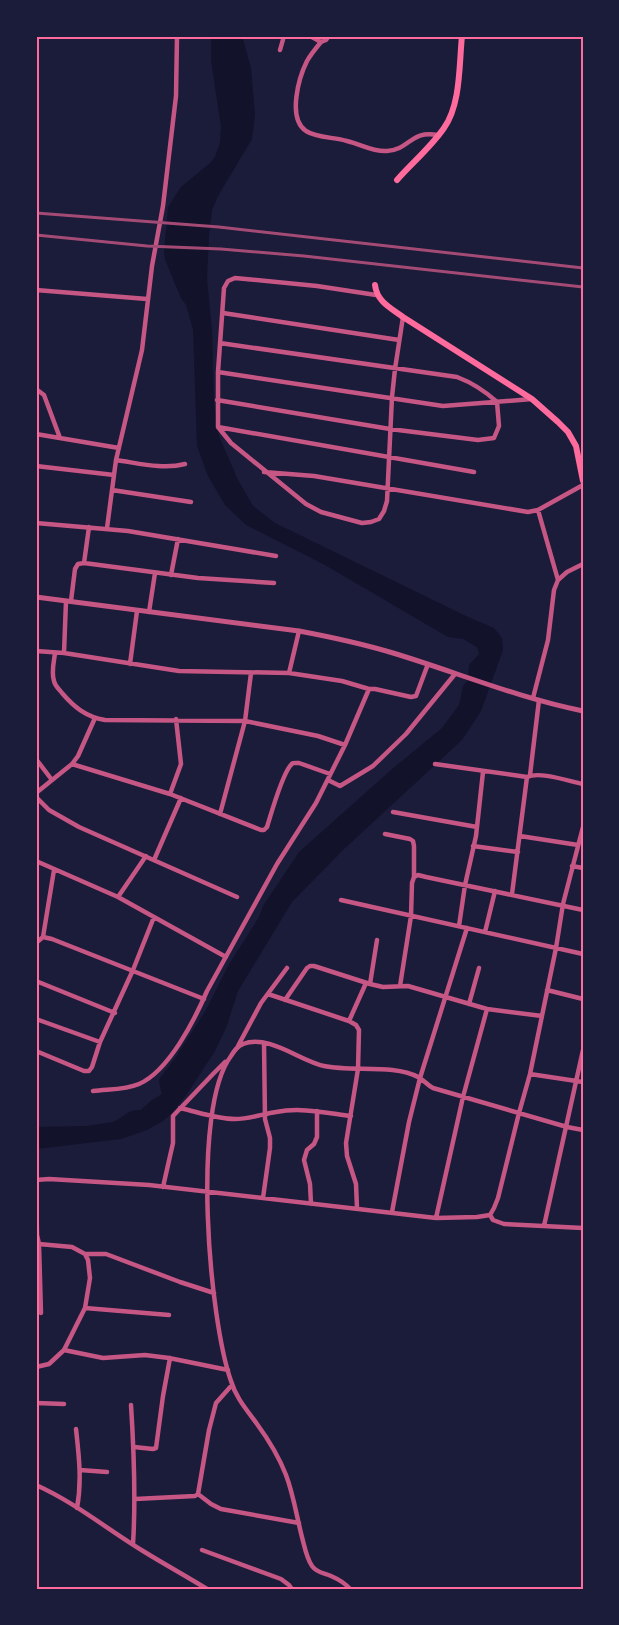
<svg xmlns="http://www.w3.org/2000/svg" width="619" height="1625" viewBox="0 0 619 1625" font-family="'IBM Plex Serif',serif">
<rect width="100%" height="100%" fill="#1b1b3a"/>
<path fill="#12122b" d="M 211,36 L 242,36 L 251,68 L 255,115 L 252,139 L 218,196 L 212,210 L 209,236 L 207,279 L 212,330 L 214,403 L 219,436 L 238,480 L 253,506 L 275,523 L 468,617 L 494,628 L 502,638 L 503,650 L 481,711 L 462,740 L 343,850 L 292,902 L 238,991 L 226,1028 L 215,1051 L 187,1094 L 172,1113 L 163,1121 L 147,1130 L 121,1139 L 36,1149 L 36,1127 L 86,1126 L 113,1122 C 125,1117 126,1109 141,1110 L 152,1100 L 162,1094 L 159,1082 L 160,1078 L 176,1057 L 206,1010 L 228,966 L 259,917 L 263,906 L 299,852 L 391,770 L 442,728 L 459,705 L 463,686 L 468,680 L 469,665 L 479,654 L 477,647 L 463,639 L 448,637 L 325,565 L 246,525 L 225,505 L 208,476 L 197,446 L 193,329 L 186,305 L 181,298 L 175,284 L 165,259 L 164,251 L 168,207 L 181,187 L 210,163 L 215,157 L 220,142 L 221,127 L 211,60 Z"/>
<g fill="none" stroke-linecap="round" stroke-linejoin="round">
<path stroke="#c65784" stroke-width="4.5" d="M 310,36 L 321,42 L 326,40 L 329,36
M 321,42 C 316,48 311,54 307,61 C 299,77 287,118 306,131 C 317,138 334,137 347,141 C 360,144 373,152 387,151 C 411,149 410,130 438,135
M 280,50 L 284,36
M 36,290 L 147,299
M 376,295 L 317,286 L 235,278 L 228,281 L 224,288 L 218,372 L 218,427 L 231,443 L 306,504 L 321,512 L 362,523 L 371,522 L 379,519 L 384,511 L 387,501 L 392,397 L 395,369 L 403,317
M 223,313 L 399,340
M 218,372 L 443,406 L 532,399
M 36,389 L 44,395 L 60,438
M 217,400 L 390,429 L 478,440 L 494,438 L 499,426 L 497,402 C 485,391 473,383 457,377 L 220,343
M 218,427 L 474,472
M 36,434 L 119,448
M 116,460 C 138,463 163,470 185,464
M 36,466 L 114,475
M 264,472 L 314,476 L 528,512 L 538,510 L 583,485
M 112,490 L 191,502
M 538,510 L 558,580
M 36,523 L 128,531 L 276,556
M 107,528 L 116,460 L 142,350 L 152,266 L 163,206 L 176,96 L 177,36
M 84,563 L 89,527
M 171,575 L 178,539
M 71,601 L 75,569 L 78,564 L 84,563 L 198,578 L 274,583
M 149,612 L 155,573
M 36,651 L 64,653 L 179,671 L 289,673 L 342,681 L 369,689
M 55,653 C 54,662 51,672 54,681 C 55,686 59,689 62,693 C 74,707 86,717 105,720 L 245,721 L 318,736 L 345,745
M 64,653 L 66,601
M 130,664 L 137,611
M 289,673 L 299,631
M 533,698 L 548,640 L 554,590 L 558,580 L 567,572 L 583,564
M 36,759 L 52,780
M 72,764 L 170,794 L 261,830 L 264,830 L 267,827 C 272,811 281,778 290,766 C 293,762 294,763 299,763 L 330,774
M 435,764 L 527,777
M 530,775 L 539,700
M 328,780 L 340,786 L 373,766 L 406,734 L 455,674
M 36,793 L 72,764 L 78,756 L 95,718
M 170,794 L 181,764 L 176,719
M 36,797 L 49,810 L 79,827 L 237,897
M 393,812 L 477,827
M 220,814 L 245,721 L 251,673
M 385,834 L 410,839 L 413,841 L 414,846 L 414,877
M 520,836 L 578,845
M 473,846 L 518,852
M 154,860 L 181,798
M 36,861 L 118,897 L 226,957
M 572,866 L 583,868
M 512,894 L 527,777 C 540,771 568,781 583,784
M 118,897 L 146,856
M 341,900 L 583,954
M 459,926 L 465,885 L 476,836 L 483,772
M 485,932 L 495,891
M 43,937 L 52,939 L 204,999
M 36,943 L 43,937 L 54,870
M 36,981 L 115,1013
M 370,984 L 377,940
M 400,986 L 411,916 L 412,883 L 414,877 L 418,875 L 426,877 L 583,910
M 547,990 L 583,999
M 268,994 L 349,1021 L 356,1025 L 359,1030 L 358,1069 L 346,1143 L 347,1156 L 356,1184 L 357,1208
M 285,1000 L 307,968 L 310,966 L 314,966 L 370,984 L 383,987 L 408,986 L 487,1009 L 542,1016
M 469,1004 L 479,968
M 36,1019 L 100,1042
M 349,1021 L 366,983
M 238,1046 L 261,1003 L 287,968
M 36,1051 L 84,1071 L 89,1071 L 92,1067 L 100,1042 L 133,970 L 154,917
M 530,1074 L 583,1082
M 93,1091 C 108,1089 125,1090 139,1084 C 169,1071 195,1019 207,991 L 277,864 L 316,803 L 345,745 L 369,689 L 375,689 L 411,697 L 416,696 L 428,664
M 180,1108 C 198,1112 217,1119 235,1119 C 249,1119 263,1114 276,1112 C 301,1107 327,1113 351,1116
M 36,1180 L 49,1179 L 149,1185 L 436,1218 L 477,1217 L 490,1215 L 494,1208 L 498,1198 L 519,1113 L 530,1074 L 556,948 L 563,904 L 583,827
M 36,1185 L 37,1235 L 39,1244 L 72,1247 L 85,1254 L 88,1260 L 90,1278 L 85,1308 L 64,1350 L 49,1364 L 36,1367
M 163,1187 L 173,1143 L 173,1116 L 213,1074 L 225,1062
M 263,1198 L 270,1148 L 270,1138 L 265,1119 L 264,1043
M 311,1204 L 310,1184 L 304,1160 L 307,1150 L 314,1144 L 317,1137 L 317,1111
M 392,1212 L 409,1122 L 420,1078 L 467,928
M 490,1215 L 493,1220 L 504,1224 L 583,1228
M 436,1218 L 463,1097 L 487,1009
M 544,1226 L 583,1050
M 36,1245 L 39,1244 L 41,1313
M 85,1254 L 106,1254 L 180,1282 L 214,1293
M 85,1308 L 169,1315
M 64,1350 L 103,1358 L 145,1355 L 169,1358 L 228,1370
M 36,1403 L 64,1404
M 131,1405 C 134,1452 136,1497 133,1544
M 76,1429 C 79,1456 82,1481 77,1508
M 134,1447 L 153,1449 L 156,1448 L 163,1396 L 170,1358
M 80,1470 L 107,1472
M 36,1485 C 74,1502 107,1529 143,1551 C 164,1564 186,1576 207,1589
M 198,1494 L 211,1504 L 221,1509 L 299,1523
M 135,1499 L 195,1496 L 198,1494 L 209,1430 L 216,1403 L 232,1385
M 202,1550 L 281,1579 L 289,1585 L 292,1589
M 350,1589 C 345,1583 338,1579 331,1576 C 324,1573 317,1573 312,1566 C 307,1559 305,1549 303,1541 C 297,1519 294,1496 286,1475 C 279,1457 268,1439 257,1424 C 247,1410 236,1398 231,1381 C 209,1319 191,1109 231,1056 C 234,1051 237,1046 243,1044 C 269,1034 300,1061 324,1066 C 352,1072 394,1064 418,1077 C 424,1080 427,1085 433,1088 L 567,1127 L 583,1130"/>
<path stroke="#c65784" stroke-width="5" d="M 36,597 L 299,631 C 331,637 363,644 393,653 C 456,672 518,698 583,711"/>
<path stroke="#ff6b9d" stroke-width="6" d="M 397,180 C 412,163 431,147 444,128 C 461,104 459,64 462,36
M 375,285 C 377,302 391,308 403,317 L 532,399 L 558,422 L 568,432 L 576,446 L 583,481"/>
<path stroke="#a44b75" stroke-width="3" d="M 36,213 L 219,227 L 583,268
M 36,235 L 147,246 L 221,249 L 304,256 L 583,287"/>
</g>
<rect width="619" height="1625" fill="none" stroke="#1b1b3a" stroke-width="75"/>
<rect x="38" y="38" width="544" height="1550" fill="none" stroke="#ff6b9d" stroke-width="2"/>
</svg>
